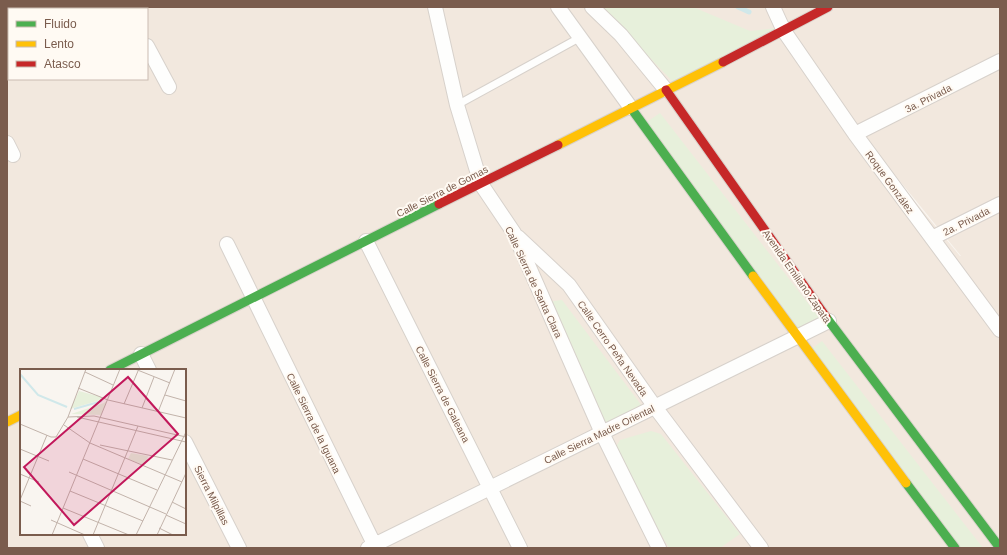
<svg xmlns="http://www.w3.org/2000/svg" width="1007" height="555" viewBox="0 0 1007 555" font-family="Helvetica,sans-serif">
<rect width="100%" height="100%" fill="#f9f5f0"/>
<path fill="#f2e8de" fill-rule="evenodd" d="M 7,7 L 1000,7 L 1000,548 L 7,548 ZM 9,9 L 147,9 L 147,79 L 9,79 ZM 779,33 L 961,256 L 960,256 L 777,35 ZM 21,370 L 185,370 L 185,534 L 21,534 Z"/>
<path fill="#e7f0db" d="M 601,7 L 693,7 L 750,31 L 777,28 L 674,83 Z
M 660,113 L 821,320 L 793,336 L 638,128 Z
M 562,300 L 645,410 L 604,427 L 546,306 L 554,301 Z
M 822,341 L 983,548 L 949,548 L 806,353 Z
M 651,431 L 661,434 L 740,534 L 720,548 L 669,548 L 613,452 L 620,440 Z"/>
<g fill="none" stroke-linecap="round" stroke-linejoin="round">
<path stroke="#d0e8ea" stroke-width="5" d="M 738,7 L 749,12"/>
<g stroke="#d7d1cb" stroke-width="9">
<path id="lane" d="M 457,105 L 579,38"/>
</g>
<g stroke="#d7d1cb" stroke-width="16">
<path id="street" d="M 435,7 L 457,105 L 481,184 L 514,233 L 602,433 L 659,548
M 558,7 L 631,108
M 592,7 L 621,35 L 666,90
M 773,7 L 784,31 L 855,134 L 1000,330
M 125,9 L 129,7
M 147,46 L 169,87
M 7,69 L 9,68
M 855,134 L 1000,61
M 7,143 L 13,155
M 518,237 L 569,285 L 655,407 L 761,548
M 932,238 L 1000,204
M 366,241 L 520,548
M 227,244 L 376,548
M 141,354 L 149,370
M 185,442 L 239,548
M 90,534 L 97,548
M 368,548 L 829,321"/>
</g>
<g stroke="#d9d2cb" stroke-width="11">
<path id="fast" d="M 631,108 L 753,276
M 826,317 L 1000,548
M 110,370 L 439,204
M 906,483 L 955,548"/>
</g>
<g stroke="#d9d2cb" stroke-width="11">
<path id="slow" d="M 558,145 L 723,62
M 753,276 L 906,483
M 7,422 L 21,415"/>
</g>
<g stroke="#d9d2cb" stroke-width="11">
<path id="jam" d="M 723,62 L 828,7
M 666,90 L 826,317
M 439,204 L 558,145"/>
</g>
<use href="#lane" stroke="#fefefd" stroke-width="7"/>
<use href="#street" stroke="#fefefd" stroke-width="14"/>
<use href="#fast" stroke="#4caf50" stroke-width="9"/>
<use href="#slow" stroke="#ffc107" stroke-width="9"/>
<use href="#jam" stroke="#c62828" stroke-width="9"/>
</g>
<g text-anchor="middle" stroke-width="4" stroke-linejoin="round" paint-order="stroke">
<g font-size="10" fill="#7a5c4d" stroke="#fffaf3">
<text transform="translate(928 98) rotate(-27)" y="4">3a. Privada</text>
<text transform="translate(890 182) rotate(54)" y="4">Roque González</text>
<text transform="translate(442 191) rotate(-27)" y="4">Calle Sierra de Gomas</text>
<text transform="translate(966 221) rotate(-27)" y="4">2a. Privada</text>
<text transform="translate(797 276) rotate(55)" y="4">Avenida Emiliano Zapata</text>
<text transform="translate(534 282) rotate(65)" y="4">Calle Sierra de Santa Clara</text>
<text transform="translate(613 348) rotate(55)" y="4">Calle Cerro Peña Nevada</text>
<text transform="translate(443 394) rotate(63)" y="4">Calle Sierra de Galeana</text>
<text transform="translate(314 423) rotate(64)" y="4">Calle Sierra de la Iguana</text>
<text transform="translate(599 434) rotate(-26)" y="4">Calle Sierra Madre Oriental</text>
<text transform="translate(212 495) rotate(63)" y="4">Sierra Milpillas</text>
</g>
</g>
<g transform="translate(20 369)">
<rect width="166" height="166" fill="#f9f5f0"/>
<path d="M 59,22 L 81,28 L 84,30 L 50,40 ZM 87,32 L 81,46 L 51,45 L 84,34 ZM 111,84 L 128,87 L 127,92 L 124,96 L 108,90 Z" fill="#e7f0db"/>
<path fill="none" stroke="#d0e8ea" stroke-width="2" d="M 0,5 L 18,26 L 47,38M 54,40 L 82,32"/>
<path fill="none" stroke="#c2b3aa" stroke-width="1" d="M 115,0 L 150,14M 65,3 L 93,16M 58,19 L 88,31 L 166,49M 145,26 L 166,32M 104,35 L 118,2M 122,39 L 134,8M 138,43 L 155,0M 48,48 L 74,47 L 166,68M 57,48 L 166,73M 0,55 L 31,68 L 36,68 L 48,48 L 66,0M 44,56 L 70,74 L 162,113M 80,76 L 152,91M 0,80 L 29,92M 63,90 L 137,121M 49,103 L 146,145M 0,105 L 19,113M 50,122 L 123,152M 0,131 L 27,66M 0,132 L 11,137M 152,133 L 166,140M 43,139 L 109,166M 146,146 L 166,155M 31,151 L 65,166M 139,159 L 153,166M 32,166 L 100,0M 73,166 L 118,57M 116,166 L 166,63M 137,166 L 166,104"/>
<path fill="#c2185b" fill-opacity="0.15" stroke="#c2185b" stroke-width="2" d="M 108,8 L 158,65 L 54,156 L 4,98 Z"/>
<rect width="166" height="166" fill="none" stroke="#7a5c4d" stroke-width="2"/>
</g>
<rect width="1007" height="555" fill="none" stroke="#7a5c4d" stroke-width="16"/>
<rect x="8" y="8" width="140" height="72" fill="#fffaf3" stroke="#cabbb1"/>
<rect x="16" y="21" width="20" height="6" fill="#4caf50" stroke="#cabbb1"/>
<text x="44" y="28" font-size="12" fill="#7a5c4d">Fluido</text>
<rect x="16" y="41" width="20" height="6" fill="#ffc107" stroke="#cabbb1"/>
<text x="44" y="48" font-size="12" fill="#7a5c4d">Lento</text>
<rect x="16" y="61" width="20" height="6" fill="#c62828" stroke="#cabbb1"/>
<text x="44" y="68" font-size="12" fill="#7a5c4d">Atasco</text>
</svg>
